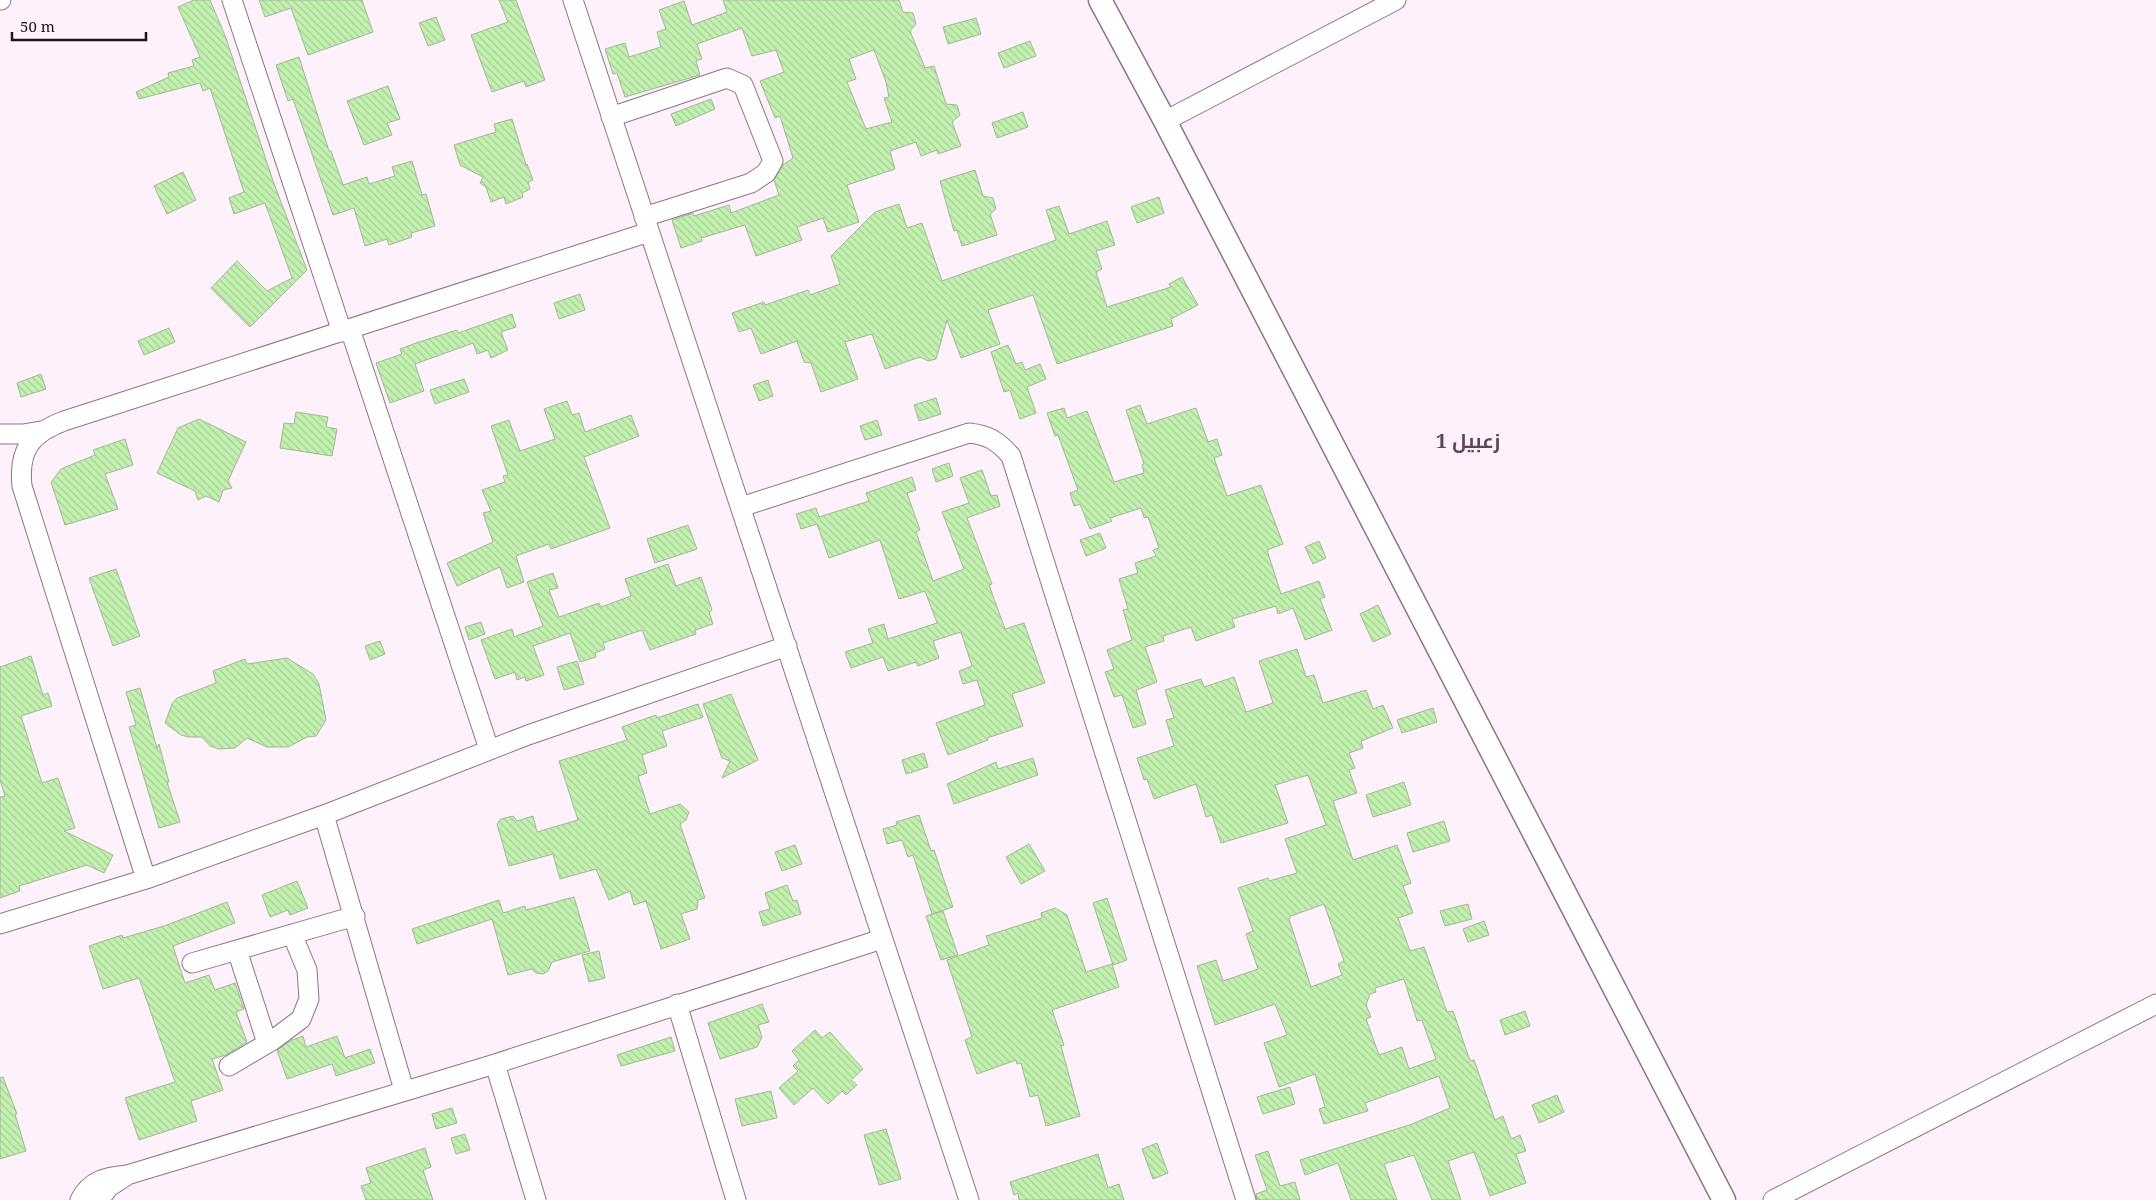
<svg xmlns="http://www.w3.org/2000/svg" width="2156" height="1200" viewBox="0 0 2156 1200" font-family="'Noto Serif',Cairo,serif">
<defs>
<pattern id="building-back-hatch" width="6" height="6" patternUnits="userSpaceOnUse" patternTransform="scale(1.25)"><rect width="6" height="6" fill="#c3f1af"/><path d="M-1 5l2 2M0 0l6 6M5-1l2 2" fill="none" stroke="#a7ce96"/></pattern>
</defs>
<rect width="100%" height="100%" fill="#fef1fb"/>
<path fill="url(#building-back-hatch)" stroke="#a1b698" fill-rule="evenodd" d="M 194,0 L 210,0 L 226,38 L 273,181 L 307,270 L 250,327 L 211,288 L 237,261 L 267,291 L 292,278 L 265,203 L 234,214 L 229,198 L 244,192 L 210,88 L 203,91 L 200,83 L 139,99 L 136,92 L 169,77 L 168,73 L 194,66 L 192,60 L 200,57 L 178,7 Z
M 259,0 L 362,0 L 373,32 L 308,55 L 291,8 L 265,17 Z
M 499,0 L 516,0 L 545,80 L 526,87 L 524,81 L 492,92 L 471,35 L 508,22 Z
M 723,0 L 899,0 L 903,12 L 913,13 L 916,24 L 910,31 L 925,68 L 934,66 L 946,104 L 957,105 L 960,115 L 952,122 L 961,146 L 938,154 L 937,150 L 921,156 L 916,142 L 890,151 L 895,169 L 847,185 L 859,222 L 828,232 L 823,218 L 797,227 L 802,240 L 756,256 L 745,225 L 701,238 L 702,241 L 681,248 L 672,220 L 693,213 L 694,216 L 729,205 L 731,213 L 779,195 L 774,180 L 783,165 L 793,158 L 780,116 L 775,118 L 760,81 L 784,72 L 776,50 L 752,56 L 742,28 L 697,44 L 702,59 L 696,61 L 700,75 L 625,97 L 617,73 L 613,74 L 605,49 L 625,43 L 629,57 L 661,47 L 657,32 L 666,29 L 659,10 L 684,1 L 692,25 L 727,12 ZM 874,50 L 886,82 L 889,97 L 884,98 L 892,122 L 866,129 L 847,82 L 856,79 L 849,59 Z
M 436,17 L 445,40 L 428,46 L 419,23 Z
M 976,18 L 981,34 L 948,44 L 943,27 Z
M 1030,41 L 1036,56 L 1004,68 L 998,53 Z
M 299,57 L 329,151 L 331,151 L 343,185 L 367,177 L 369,184 L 395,176 L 392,167 L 412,161 L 422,195 L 426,194 L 435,226 L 411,233 L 412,237 L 389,245 L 387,239 L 365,246 L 354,208 L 333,215 L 293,99 L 288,101 L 276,65 Z
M 388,86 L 400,119 L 387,123 L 392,135 L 364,145 L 347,101 Z
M 711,99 L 715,109 L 676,126 L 671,114 Z
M 1023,112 L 1028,127 L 997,138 L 992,123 Z
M 512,119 L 526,165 L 527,164 L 533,180 L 528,182 L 530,189 L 522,193 L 523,197 L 506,204 L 504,197 L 491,202 L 486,187 L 480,183 L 483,177 L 460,165 L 454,145 L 496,132 L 494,124 Z
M 975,170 L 983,196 L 993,198 L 996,209 L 990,214 L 997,235 L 962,246 L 957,230 L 954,231 L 940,181 Z
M 183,172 L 196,200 L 167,214 L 154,186 Z
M 1159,197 L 1164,213 L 1137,223 L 1131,207 Z
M 899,204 L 907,228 L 922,223 L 942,281 L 1056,240 L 1046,210 L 1059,206 L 1069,234 L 1107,221 L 1115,245 L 1096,251 L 1102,269 L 1096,272 L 1107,307 L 1171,287 L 1169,284 L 1182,277 L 1198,305 L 1171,319 L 1173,326 L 1057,364 L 1033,295 L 988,310 L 1000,344 L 961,358 L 947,320 L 936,359 L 928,361 L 920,357 L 885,369 L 872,334 L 845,342 L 858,379 L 821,392 L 811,363 L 804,362 L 797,341 L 761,354 L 751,328 L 739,332 L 732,313 L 764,302 L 765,305 L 808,290 L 810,295 L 840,284 L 831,256 L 875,212 Z
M 580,294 L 585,310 L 559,319 L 554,303 Z
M 512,314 L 516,327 L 501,332 L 508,350 L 491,358 L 488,350 L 477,354 L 473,343 L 415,364 L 424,391 L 390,403 L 376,363 L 402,354 L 400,349 L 419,342 L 457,330 L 458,333 Z
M 169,328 L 175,342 L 144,355 L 138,341 Z
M 1008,345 L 1016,364 L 1022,362 L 1025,370 L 1040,364 L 1046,379 L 1027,387 L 1036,413 L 1020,419 L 1010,390 L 1004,392 L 991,352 Z
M 41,374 L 46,389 L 21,397 L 17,383 Z
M 464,379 L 469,392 L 435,404 L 430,390 Z
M 768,380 L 773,396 L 759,401 L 753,385 Z
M 936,398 L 941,414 L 919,421 L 914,405 Z
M 567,401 L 572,415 L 579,413 L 585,432 L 631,415 L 639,436 L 584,457 L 610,528 L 551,549 L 549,544 L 516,556 L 524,582 L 507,588 L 500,567 L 457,586 L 447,563 L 493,542 L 483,513 L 491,511 L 482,490 L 505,482 L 503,476 L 508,475 L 491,426 L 509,420 L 520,451 L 555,439 L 544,409 Z
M 1140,405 L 1147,424 L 1196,408 L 1208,442 L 1217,439 L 1222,455 L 1214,458 L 1227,496 L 1261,485 L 1283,544 L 1267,550 L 1281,594 L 1319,581 L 1325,597 L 1320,599 L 1332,630 L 1305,640 L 1293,608 L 1278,614 L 1276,606 L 1232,619 L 1235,627 L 1196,641 L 1191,627 L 1163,636 L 1164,641 L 1145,647 L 1157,682 L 1136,690 L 1146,724 L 1133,728 L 1122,695 L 1114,697 L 1105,672 L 1114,669 L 1107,650 L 1132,640 L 1123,610 L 1128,609 L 1119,579 L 1138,573 L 1135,563 L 1156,556 L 1153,550 L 1159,548 L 1148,517 L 1144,518 L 1141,508 L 1110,518 L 1112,521 L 1090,529 L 1080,504 L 1074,506 L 1070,493 L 1078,490 L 1058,435 L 1055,436 L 1047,413 L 1064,408 L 1067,418 L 1087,411 L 1114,482 L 1144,473 L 1142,465 L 1144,464 L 1126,410 Z
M 296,412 L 328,417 L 326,427 L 337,429 L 332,456 L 280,448 L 284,423 L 294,424 Z
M 199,419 L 246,442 L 228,481 L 232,488 L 223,490 L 219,502 L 206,496 L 198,500 L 195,491 L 157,473 L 178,428 Z
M 877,420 L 882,435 L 865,440 L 860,426 Z
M 125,439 L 133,465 L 105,474 L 118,509 L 65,525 L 51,482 L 61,469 L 95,455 L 93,450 Z
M 949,463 L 953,476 L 936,482 L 932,469 Z
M 982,470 L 991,496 L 997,495 L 1000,506 L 967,518 L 992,584 L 989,585 L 1005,629 L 1024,623 L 1045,683 L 1012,694 L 1023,726 L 987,738 L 988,740 L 948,755 L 936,723 L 985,705 L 977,680 L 963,684 L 959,671 L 972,666 L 961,632 L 933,641 L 939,658 L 918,666 L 916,662 L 888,671 L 883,657 L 851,668 L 845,652 L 873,643 L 868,629 L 884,624 L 888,639 L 937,623 L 925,591 L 899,599 L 880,540 L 829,558 L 817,524 L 801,529 L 796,514 L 816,508 L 819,517 L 869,501 L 866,493 L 912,477 L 916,490 L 907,493 L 920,530 L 916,532 L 933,581 L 964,569 L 942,512 L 969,503 L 960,478 Z
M 688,525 L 697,549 L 655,563 L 647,539 Z
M 1100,533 L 1106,548 L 1086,556 L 1080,540 Z
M 1319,541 L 1326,558 L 1313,564 L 1305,547 Z
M 668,564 L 676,586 L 701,577 L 712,610 L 709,612 L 713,624 L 695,630 L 696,634 L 650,650 L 642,630 L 603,643 L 605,649 L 595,653 L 596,657 L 580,662 L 570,633 L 533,646 L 544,675 L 526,681 L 525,677 L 517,680 L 515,672 L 495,679 L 481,640 L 512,629 L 514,637 L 543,626 L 527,582 L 553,573 L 558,588 L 549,590 L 559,617 L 599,603 L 601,607 L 631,596 L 625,579 Z
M 116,569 L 140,636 L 113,646 L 89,578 Z
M 1378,605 L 1391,634 L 1373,642 L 1360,614 Z
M 481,622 L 485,634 L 469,640 L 465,627 Z
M 380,641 L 385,654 L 370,660 L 365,646 Z
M 1297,649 L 1306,677 L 1314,675 L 1323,703 L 1366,690 L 1373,709 L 1383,705 L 1393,728 L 1361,741 L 1363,748 L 1349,753 L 1355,768 L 1349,770 L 1357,793 L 1333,801 L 1353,860 L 1397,845 L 1411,883 L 1403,886 L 1413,913 L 1398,918 L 1410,951 L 1424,947 L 1447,1012 L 1453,1011 L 1470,1061 L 1474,1060 L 1495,1120 L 1503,1116 L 1511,1139 L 1520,1135 L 1526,1151 L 1516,1154 L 1526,1183 L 1490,1196 L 1474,1152 L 1448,1161 L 1461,1200 L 1432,1200 L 1414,1155 L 1384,1164 L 1397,1200 L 1351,1200 L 1338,1163 L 1305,1175 L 1300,1160 L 1412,1124 L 1450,1108 L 1439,1076 L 1365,1103 L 1368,1111 L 1324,1124 L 1319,1109 L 1325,1107 L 1315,1074 L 1279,1087 L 1264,1043 L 1287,1035 L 1275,1004 L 1215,1025 L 1197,966 L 1216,960 L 1223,981 L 1258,969 L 1246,934 L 1253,931 L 1238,888 L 1268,878 L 1269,881 L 1297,873 L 1285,839 L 1326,825 L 1308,775 L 1275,785 L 1288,823 L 1221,843 L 1212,815 L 1206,817 L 1196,784 L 1154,799 L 1147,779 L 1144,780 L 1137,758 L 1174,746 L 1166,720 L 1174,718 L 1165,690 L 1201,679 L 1204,687 L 1234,677 L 1246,712 L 1273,703 L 1259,661 ZM 1324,904 L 1344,961 L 1338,964 L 1342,975 L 1311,987 L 1289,919 L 1291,916 ZM 1404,979 L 1417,1021 L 1422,1020 L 1436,1059 L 1409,1069 L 1402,1047 L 1379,1055 L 1366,1019 L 1371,1017 L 1366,1005 L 1370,994 L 1376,992 L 1375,988 Z
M 31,656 L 43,695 L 48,693 L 52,706 L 21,716 L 42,783 L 58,778 L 75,828 L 64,831 L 113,855 L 104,873 L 87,865 L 19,886 L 20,891 L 0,898 L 0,797 L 5,796 L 0,780 L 0,667 Z
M 287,658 L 313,674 L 319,684 L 326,720 L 316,736 L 307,737 L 288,747 L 267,747 L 247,738 L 235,748 L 219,749 L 210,746 L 202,737 L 188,737 L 181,735 L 165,723 L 172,704 L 177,698 L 216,683 L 213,671 L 245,659 L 247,664 Z
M 577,661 L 584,684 L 564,690 L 557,667 Z
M 140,688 L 157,748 L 159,744 L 169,782 L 167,782 L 180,822 L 159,828 L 129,727 L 136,725 L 126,692 Z
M 731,694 L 758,760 L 722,778 L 730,761 L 722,758 L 703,704 Z
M 698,704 L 703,717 L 662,731 L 667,746 L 642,755 L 647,773 L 638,776 L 650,814 L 680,804 L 689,812 L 686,820 L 680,824 L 705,898 L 698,900 L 697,909 L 681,914 L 690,939 L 661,949 L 646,901 L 634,905 L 630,891 L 609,900 L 596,869 L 560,879 L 553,854 L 509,866 L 497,824 L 501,819 L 513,816 L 517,821 L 533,816 L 537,832 L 578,820 L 559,761 L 627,740 L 622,727 L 656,715 L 657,718 Z
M 1433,708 L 1437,722 L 1402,733 L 1397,720 Z
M 924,753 L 928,767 L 906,774 L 902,760 Z
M 1033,758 L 1038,775 L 954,804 L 947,784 L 996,762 L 998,769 Z
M 1404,782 L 1411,805 L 1373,817 L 1366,795 Z
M 919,815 L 931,851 L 934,850 L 953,907 L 932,914 L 913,855 L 908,857 L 902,840 L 887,844 L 883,829 L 897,825 L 896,822 Z
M 1444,821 L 1450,841 L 1413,852 L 1407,833 Z
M 1029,844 L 1045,871 L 1021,884 L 1006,857 Z
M 795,845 L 802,864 L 782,871 L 775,852 Z
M 297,881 L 308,908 L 290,915 L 288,910 L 270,917 L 262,895 Z
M 787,885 L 793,901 L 797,900 L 801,914 L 763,926 L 759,912 L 770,909 L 765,893 Z
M 574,897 L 590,951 L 552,962 L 548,971 L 543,974 L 536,973 L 532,969 L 508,975 L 492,919 L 417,944 L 412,929 L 499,900 L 503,913 L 525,906 L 526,910 Z
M 1107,898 L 1127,960 L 1113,965 L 1093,903 Z
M 227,902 L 235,923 L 173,946 L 185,983 L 209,975 L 215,990 L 235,983 L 244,1009 L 236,1012 L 247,1042 L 226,1055 L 212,1059 L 223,1090 L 191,1101 L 197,1121 L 139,1140 L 125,1098 L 175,1082 L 139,978 L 103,989 L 89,946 L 122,935 L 123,938 L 164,926 Z
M 1468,904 L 1472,919 L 1445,926 L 1440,911 Z
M 1055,908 L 1067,915 L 1086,972 L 1112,964 L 1119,987 L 1052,1010 L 1064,1045 L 1061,1046 L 1080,1116 L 1046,1126 L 1038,1095 L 1030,1097 L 1021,1063 L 1017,1064 L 1016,1060 L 977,1074 L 965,1040 L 972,1037 L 947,960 L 989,945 L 986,936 L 1042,918 L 1041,913 Z
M 943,911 L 958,955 L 941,960 L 926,916 Z
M 1484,921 L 1489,935 L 1468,942 L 1463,929 Z
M 599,951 L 605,978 L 589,982 L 582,955 Z
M 762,1004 L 769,1022 L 758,1025 L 762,1037 L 757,1047 L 720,1059 L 708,1023 Z
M 1525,1011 L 1530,1026 L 1505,1035 L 1500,1020 Z
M 815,1030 L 822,1038 L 830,1032 L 863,1069 L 851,1080 L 857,1085 L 846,1095 L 842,1091 L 828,1104 L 813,1088 L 794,1105 L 779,1088 L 798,1071 L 793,1066 L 799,1060 L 792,1051 Z
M 303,1036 L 306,1047 L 337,1036 L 345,1058 L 370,1049 L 375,1063 L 336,1076 L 332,1064 L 287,1079 L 277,1050 L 292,1040 Z
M 671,1037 L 675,1051 L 621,1066 L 617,1055 Z
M 3,1077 L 17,1114 L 15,1114 L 26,1151 L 0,1159 L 0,1078 Z
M 1290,1087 L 1295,1104 L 1263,1114 L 1257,1097 Z
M 771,1091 L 777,1118 L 742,1126 L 735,1099 Z
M 1557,1095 L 1564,1112 L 1539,1123 L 1532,1105 Z
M 452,1108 L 457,1123 L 436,1129 L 432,1114 Z
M 886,1129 L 901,1179 L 879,1185 L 864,1135 Z
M 465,1134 L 470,1150 L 456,1154 L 451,1138 Z
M 1157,1143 L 1168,1173 L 1153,1179 L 1142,1149 Z
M 425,1148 L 431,1167 L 423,1170 L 433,1200 L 366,1200 L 361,1186 L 371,1183 L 366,1168 Z
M 1268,1151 L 1280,1186 L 1295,1182 L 1300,1200 L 1257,1200 L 1256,1194 L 1267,1190 L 1255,1155 Z
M 1098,1154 L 1108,1188 L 1119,1184 L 1124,1200 L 1019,1200 L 1018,1193 L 1014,1195 L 1010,1182 Z"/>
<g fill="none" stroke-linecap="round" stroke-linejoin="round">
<g stroke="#8f738a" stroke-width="21">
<path id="minor" d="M 0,0 L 1,0
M 232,0 L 342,332
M 573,0 L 969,1200
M 611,117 L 727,78 L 743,85 L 773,161 L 766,173 L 751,183 L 644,217
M 1165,121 L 1396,0
M 350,329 L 489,749
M 0,434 L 23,434 L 41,431
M 741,507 L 969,433 C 988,435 998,441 1011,456 L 1246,1200
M 324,815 L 404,1090
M 146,879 L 22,486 C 18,449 32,433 64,421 L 649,232
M 0,924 L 146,879 L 324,815 L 528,735 L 787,646
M 237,950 L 267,1043
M 192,963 L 355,916
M 677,1004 L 736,1200
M 495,1064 L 536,1200
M 229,1066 L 273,1040 L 301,1019 L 309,999 L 307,970 L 292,934
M 80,1200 C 90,1180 106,1177 127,1175 L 495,1064 L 882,939
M 99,1200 L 109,1187 L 126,1176
M 1773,1200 L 2156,1004"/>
</g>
<g stroke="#8f738a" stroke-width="25">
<path id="tertiary" d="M 1100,0 L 1165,121 L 1724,1200"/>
</g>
<use href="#minor" stroke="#fff" stroke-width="19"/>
<use href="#tertiary" stroke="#fff" stroke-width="22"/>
</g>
<g text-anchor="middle" stroke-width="4.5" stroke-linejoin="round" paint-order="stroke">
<g font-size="20" font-weight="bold" fill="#5f455b" stroke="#fef1fb">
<text x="1468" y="448">زعبيل 1</text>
</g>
</g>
<path d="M12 32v8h134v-8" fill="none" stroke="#1e131c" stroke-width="2.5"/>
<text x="20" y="32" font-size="15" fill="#1e131c" stroke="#fef1fb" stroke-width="4" paint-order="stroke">50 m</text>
</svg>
